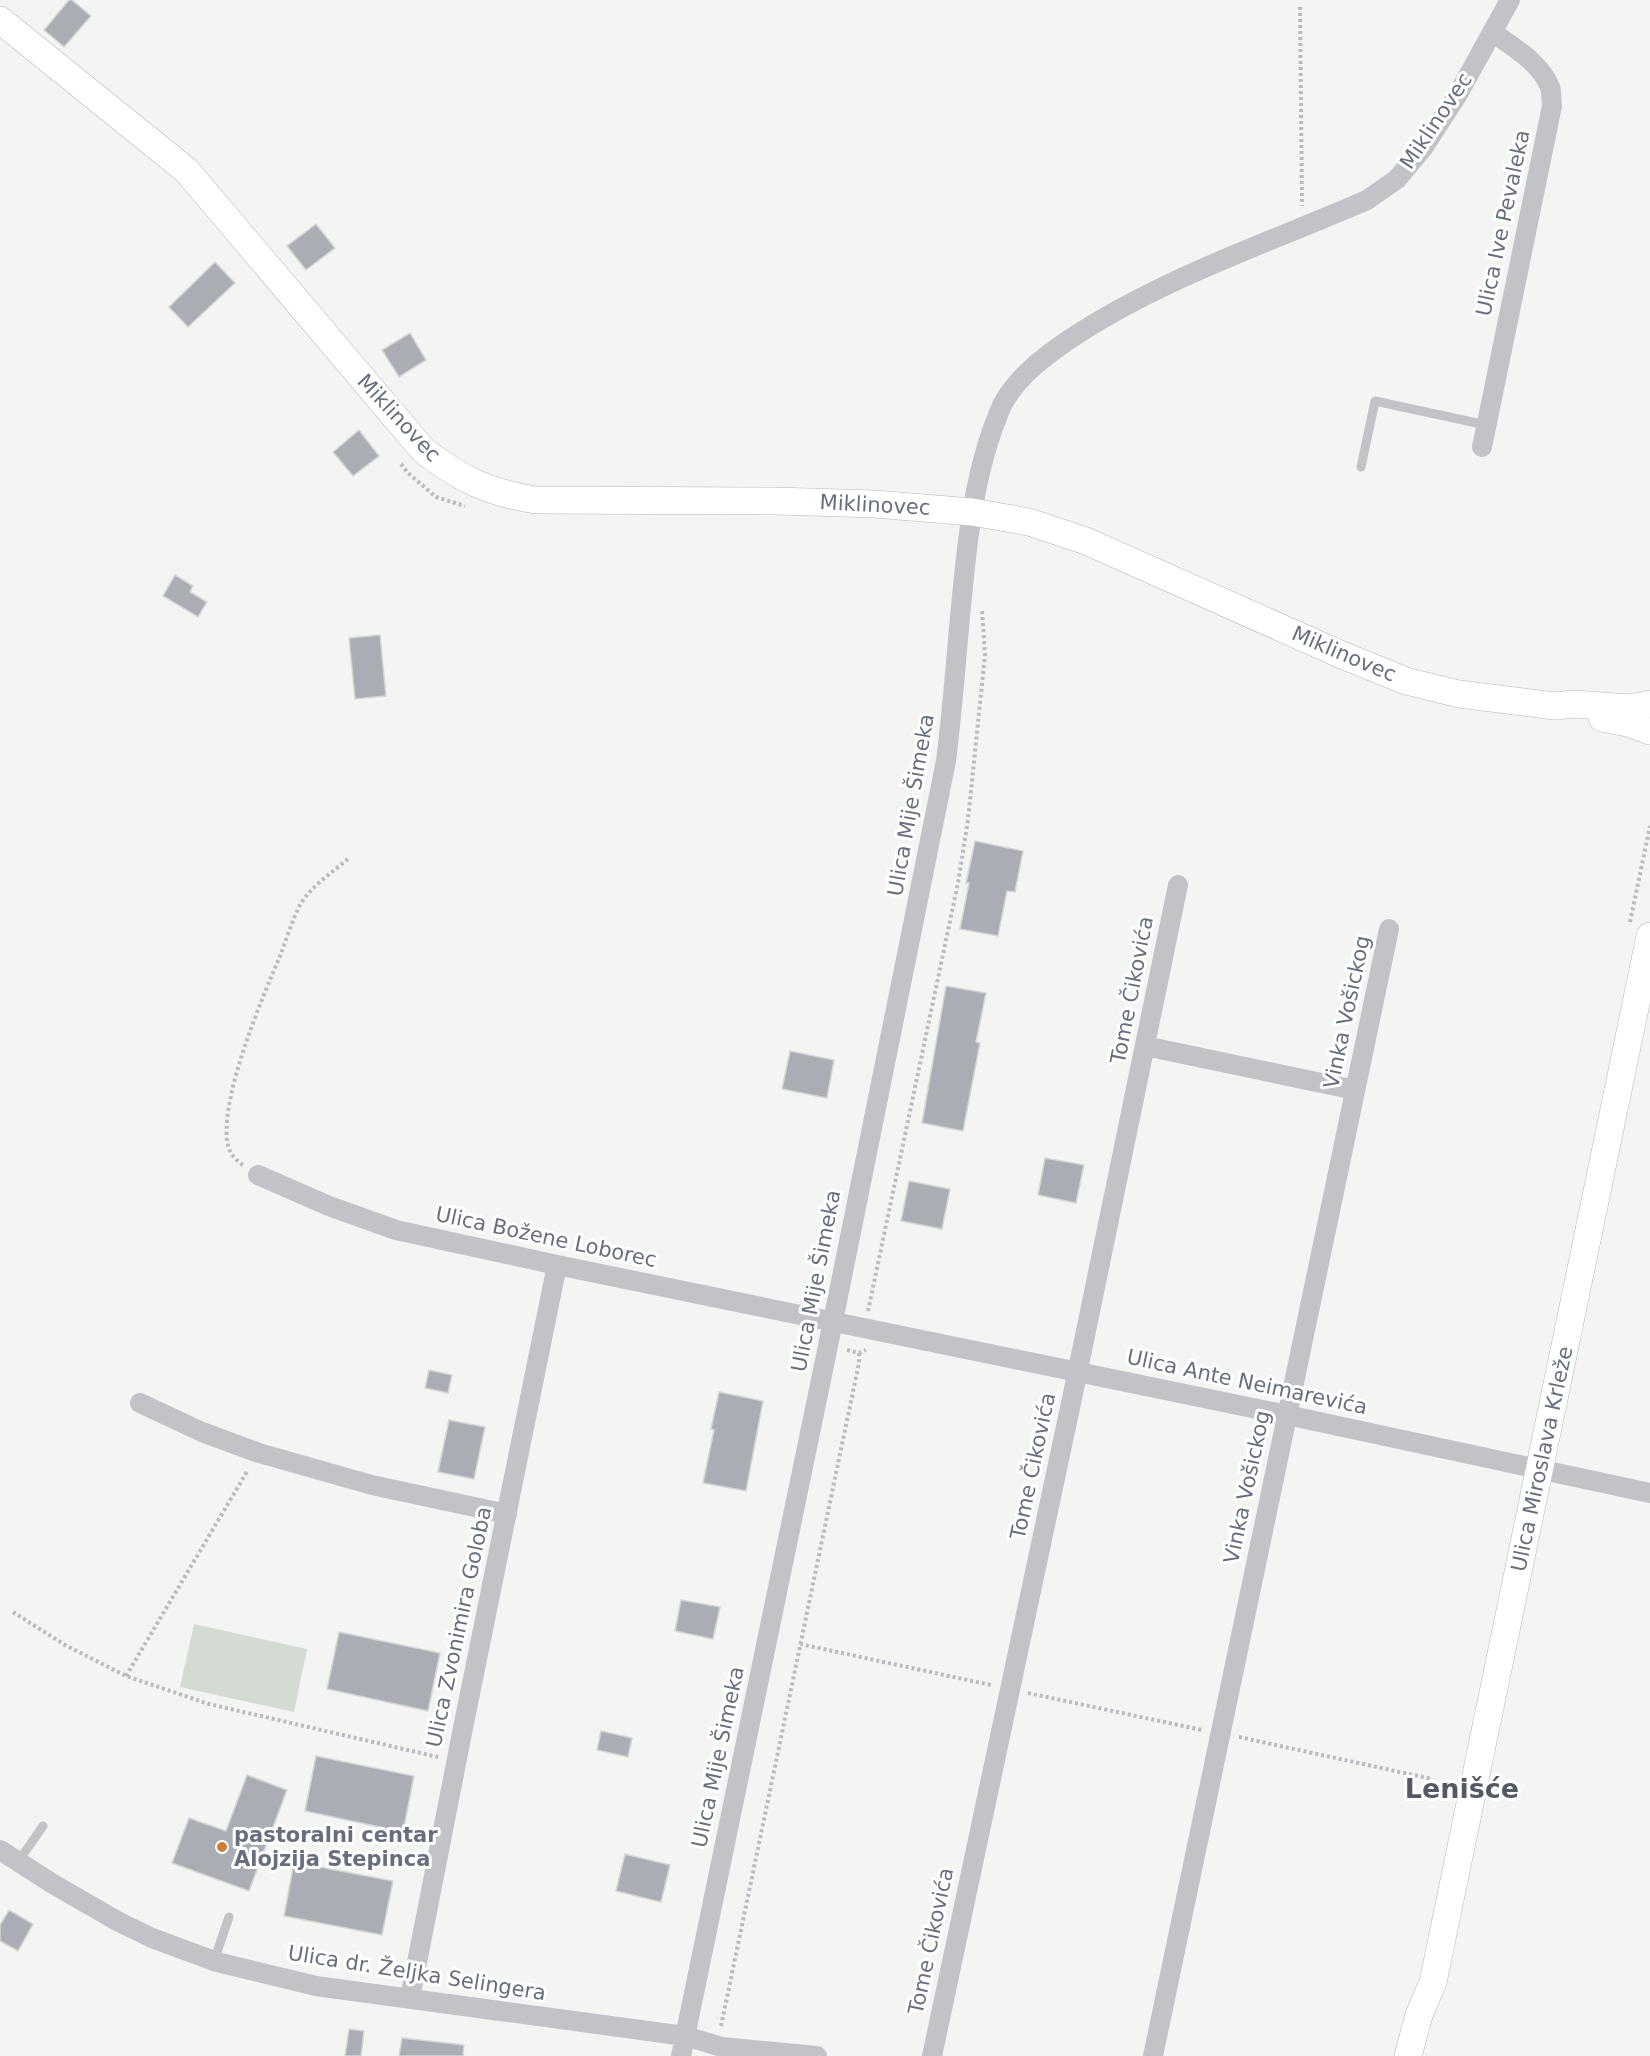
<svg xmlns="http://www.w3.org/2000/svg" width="1650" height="2056" viewBox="0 0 1650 2056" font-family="'DejaVu Sans',sans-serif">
<rect width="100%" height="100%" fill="#f4f5f2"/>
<path fill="#d4dbd3" d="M 194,1624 L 307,1649 L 294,1712 L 180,1687 Z"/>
<path fill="#aaaeb4" stroke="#d6d6d4" stroke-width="1.5" d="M 69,0 L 72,0 L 91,16 L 64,47 L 44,30 Z
M 316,224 L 335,248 L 306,270 L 287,246 Z
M 215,262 L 235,283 L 188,327 L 169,307 Z
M 410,333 L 426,360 L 399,377 L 382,350 Z
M 359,430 L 379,456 L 353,476 L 333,452 Z
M 175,575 L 193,586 L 190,592 L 207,602 L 198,617 L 163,596 Z
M 380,635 L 386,696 L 355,699 L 349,638 Z
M 975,841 L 1023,851 L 1015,892 L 1007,891 L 998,936 L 960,929 L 969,883 L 966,883 Z
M 946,986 L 986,993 L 976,1042 L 980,1043 L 963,1131 L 922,1123 Z
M 790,1051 L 834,1060 L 827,1098 L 782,1089 Z
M 1045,1158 L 1084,1165 L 1076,1203 L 1038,1195 Z
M 909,1181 L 950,1189 L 942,1229 L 901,1221 Z
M 429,1370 L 452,1375 L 448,1393 L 425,1388 Z
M 719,1392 L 763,1401 L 746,1491 L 703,1483 L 714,1430 L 711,1429 Z
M 449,1420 L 485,1427 L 474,1479 L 438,1472 Z
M 681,1600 L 720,1607 L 713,1639 L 675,1631 Z
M 339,1632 L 440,1653 L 428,1711 L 327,1689 Z
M 601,1731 L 632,1738 L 628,1757 L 597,1750 Z
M 316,1756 L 414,1776 L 403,1832 L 305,1811 Z
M 247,1775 L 287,1790 L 249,1891 L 172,1863 L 189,1818 L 226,1831 Z
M 625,1854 L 670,1865 L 661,1902 L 616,1891 Z
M 294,1862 L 393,1881 L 382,1935 L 284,1916 Z
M 9,1910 L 33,1924 L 18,1951 L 0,1941 L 0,1925 Z
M 349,2029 L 364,2031 L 361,2056 L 345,2056 Z
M 402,2038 L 464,2045 L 463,2056 L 399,2056 Z"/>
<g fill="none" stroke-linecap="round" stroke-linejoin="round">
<g stroke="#b3b6bb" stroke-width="28">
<path id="secondary" d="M 0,20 L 187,171 L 423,450 C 460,479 489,493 536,500 L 775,501 L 875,504 L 972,512 L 1029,522 L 1086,541 L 1342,655 L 1406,681 L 1459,694 L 1555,706 L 1574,704 L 1630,708 L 1650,704
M 1602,718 L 1628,723 L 1650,731
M 1408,2056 L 1419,2015 L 1433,1982 L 1650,936"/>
</g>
<path stroke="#babbbe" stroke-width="4" stroke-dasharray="3 3" stroke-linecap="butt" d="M 1300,7 L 1302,206
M 401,464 L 408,473 L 436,497 L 465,506
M 1630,922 L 1650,826
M 243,1165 C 234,1159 228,1151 227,1140 C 222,1093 261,1001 280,956 C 286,940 292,921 300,905 C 310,887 333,872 349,858
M 868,1311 L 958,883 L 968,820 L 985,655 L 982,610
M 847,1350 L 859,1353 L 866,1350
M 13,1612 L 65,1645 L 126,1676 L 209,1704 L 438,1757
M 800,1644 L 991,1685
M 126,1676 L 248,1470
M 1028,1693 L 1202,1730
M 1239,1737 L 1432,1779
M 721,2026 L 859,1363 L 859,1351"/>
<path stroke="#c1c3c6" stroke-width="9" d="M 1361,467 L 1375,401 L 1486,425
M 18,1862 L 43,1826
M 214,1961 L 229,1917"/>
<path stroke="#c1c3c6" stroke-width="20" d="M 1482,447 L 1552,106 C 1551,100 1552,93 1550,87 C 1540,62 1513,47 1492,32
M 1145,1046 L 1355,1090
M 258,1175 L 329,1206 L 396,1230 L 557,1265 L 1287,1415 L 1650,1493
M 140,1403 L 202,1432 L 259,1453 L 372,1485 L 507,1514
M 0,1850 L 53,1884 L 119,1922 L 152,1938 L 217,1962 L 316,1986 L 685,2036 L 722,2047 L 817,2056
M 410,1998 L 463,1728 L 557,1265
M 681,2056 L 828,1346 L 946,761 C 956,683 959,604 970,526 C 975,491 982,458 994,425 C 998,417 1000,407 1005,400 C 1020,375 1044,357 1067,341 C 1159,279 1266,244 1367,200 L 1397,179 L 1423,148 L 1458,94 L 1510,0
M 932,2056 L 1074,1389 L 1178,885
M 1153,2056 L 1389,929"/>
<use href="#secondary" stroke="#fff" stroke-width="27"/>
</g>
<circle fill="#cd7d39" stroke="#fff" stroke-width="2" cx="222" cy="1847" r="6"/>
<g text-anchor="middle" stroke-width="6" stroke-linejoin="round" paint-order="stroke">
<g font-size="21" fill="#676f7f" stroke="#fff">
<text transform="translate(1436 121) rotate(-56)" y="7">Miklinovec</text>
<text transform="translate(1503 223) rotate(-78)" y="7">Ulica Ive Pevaleka</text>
<text transform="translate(399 418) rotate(47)" y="7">Miklinovec</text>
<text transform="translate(875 505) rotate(3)" y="7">Miklinovec</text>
<text transform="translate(1344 654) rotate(23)" y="7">Miklinovec</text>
<text transform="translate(911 805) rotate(-80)" y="7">Ulica Mije Šimeka</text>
<text transform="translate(1132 990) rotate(-79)" y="7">Tome Čikovića</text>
<text transform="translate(1347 1012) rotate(-78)" y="7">Vinka Vošickog</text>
<text transform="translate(546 1237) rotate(12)" y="7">Ulica Božene Loborec</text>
<text transform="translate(816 1281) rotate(-79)" y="7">Ulica Mije Šimeka</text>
<text transform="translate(1247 1382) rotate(12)" y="7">Ulica Ante Neimarevića</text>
<text transform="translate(1542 1459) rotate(-78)" y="7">Ulica Miroslava Krleže</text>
<text transform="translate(1033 1466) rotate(-78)" y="7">Tome Čikovića</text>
<text transform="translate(1247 1487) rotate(-78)" y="7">Vinka Vošickog</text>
<text transform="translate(459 1627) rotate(-78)" y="7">Ulica Zvonimira Goloba</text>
<text transform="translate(718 1757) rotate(-78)" y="7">Ulica Mije Šimeka</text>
<text transform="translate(931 1941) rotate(-78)" y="7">Tome Čikovića</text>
<text transform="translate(417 1973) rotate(9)" y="7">Ulica dr. Željka Selingera</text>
</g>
<g font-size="21" font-weight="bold" fill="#676f7f" stroke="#fff" text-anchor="start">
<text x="234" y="1842">pastoralni centar<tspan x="234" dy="24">Alojzija Stepinca</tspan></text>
</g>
<g font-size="27" font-weight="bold" fill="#545a65" stroke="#fff">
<text x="1462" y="1798">Lenišće</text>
</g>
</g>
</svg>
